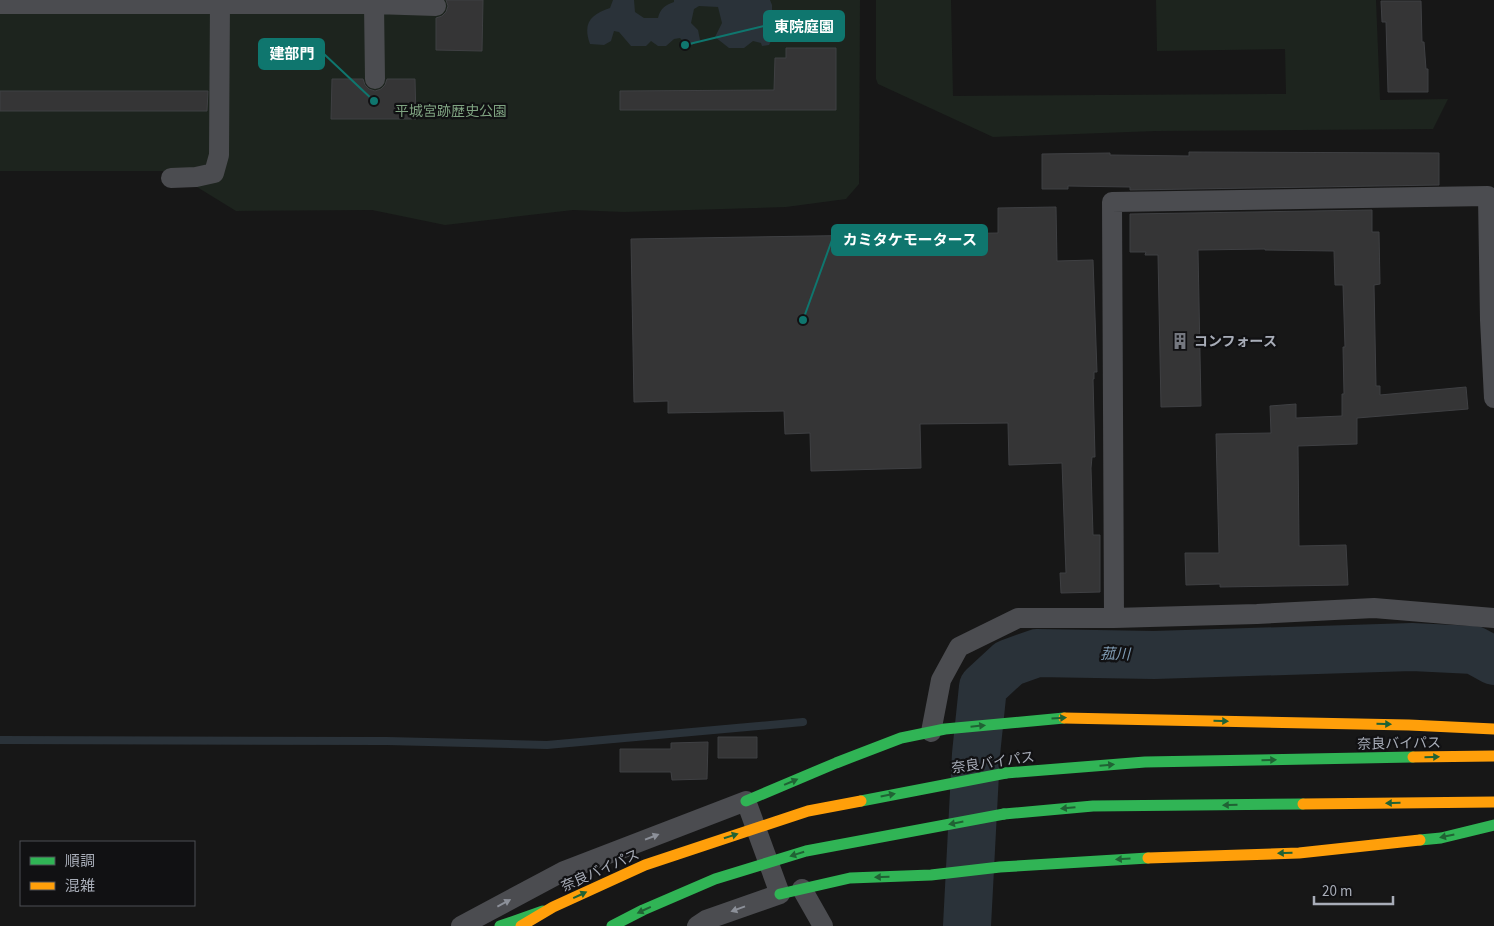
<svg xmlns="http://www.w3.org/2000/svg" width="1494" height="926" viewBox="0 0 1494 926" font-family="'Source Sans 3','Noto Sans JP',sans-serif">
<rect width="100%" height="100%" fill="#171717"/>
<path fill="#1d241e" d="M 0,0 L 860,0 L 859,184 L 846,199 L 786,207 L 624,212 L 573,210 L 445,225 L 372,210 L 236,211 L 171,171 L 0,171 Z
M 876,0 L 951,0 L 953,96 L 1286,94 L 1285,49 L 1157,51 L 1156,0 L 1376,0 L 1380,100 L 1448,99 L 1433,129 L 1156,131 L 993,137 L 878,84 L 876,79 Z"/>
<path fill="#2a3239" d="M 613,0 L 634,0 L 635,12 L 644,18 L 658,18 C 660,9 665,5 674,2 L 674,0 L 770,0 L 772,5 L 772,39 L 769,45 L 762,46 L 761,43 L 753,41 L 744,48 L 729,48 L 715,37 L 722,23 L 718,7 L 699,6 L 694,9 L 691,23 L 698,30 L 700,40 L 692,45 L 684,42 L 680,38 L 674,39 L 666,46 L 658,46 L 651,41 L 646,46 L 631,46 L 619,32 L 614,31 L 611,41 L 604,45 L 590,44 C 582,22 592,14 610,8 Z"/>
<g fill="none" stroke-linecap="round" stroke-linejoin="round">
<path stroke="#2a3239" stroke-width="8" d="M 0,740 L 387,741 L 547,745 L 803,722"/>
<path stroke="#2a3239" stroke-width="48" d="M 967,926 L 976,754 L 983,687 L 1009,663 L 1037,653 L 1154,655 L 1412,647 L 1474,650 L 1494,661"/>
</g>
<path fill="#353536" stroke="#3f4043" d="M 446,0 L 483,0 L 482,51 L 436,50 L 436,18 L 442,16 L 446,12 L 448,6 Z
M 1381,1 L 1421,1 L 1422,42 L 1424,42 L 1426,69 L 1428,69 L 1428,92 L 1388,92 L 1386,22 L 1382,22 Z
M 786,48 L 836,48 L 836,110 L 620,110 L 620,91 L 774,90 L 775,58 L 786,58 Z
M 332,79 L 363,79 L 365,85 L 369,89 L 375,91 L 381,89 L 385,85 L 387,79 L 415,79 L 416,119 L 331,119 Z
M 0,91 L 208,91 L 207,111 L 0,111 Z
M 1189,152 L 1439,153 L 1439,185 L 1130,190 L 1130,187 L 1068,186 L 1068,189 L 1042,189 L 1042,154 L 1110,153 L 1110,155 L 1189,156 Z
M 1056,207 L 1057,261 L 1093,260 L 1097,372 L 1094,372 L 1094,379 L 1093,379 L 1095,457 L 1092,457 L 1091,468 L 1093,535 L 1100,535 L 1100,592 L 1061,593 L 1060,573 L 1066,573 L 1062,463 L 1009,465 L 1008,423 L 920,424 L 921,468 L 811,471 L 810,433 L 785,434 L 784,411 L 668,413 L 668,401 L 634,402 L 631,239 L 998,233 L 998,208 Z
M 1372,210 L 1372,232 L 1379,232 L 1380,284 L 1374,285 L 1376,386 L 1380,386 L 1380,395 L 1466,387 L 1468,409 L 1357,418 L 1357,444 L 1298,446 L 1299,546 L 1346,545 L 1348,585 L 1220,587 L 1220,584 L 1186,585 L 1185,553 L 1219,553 L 1216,434 L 1271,433 L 1270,406 L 1296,404 L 1296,418 L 1342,416 L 1342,394 L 1344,394 L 1343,347 L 1345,347 L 1343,285 L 1335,285 L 1334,251 L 1265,250 L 1265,249 L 1198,250 L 1201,406 L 1161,407 L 1158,255 L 1145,255 L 1146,252 L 1130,252 L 1130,214 Z
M 718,737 L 757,737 L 757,758 L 718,758 Z
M 708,742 L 707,779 L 672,780 L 671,772 L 620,772 L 620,749 L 671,749 L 671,743 Z"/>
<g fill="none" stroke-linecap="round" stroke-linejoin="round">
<path stroke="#4b4c50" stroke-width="20" d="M 0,4 L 374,4 L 436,6
M 374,4 L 375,79
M 171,178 L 196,177 L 214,173 L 219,155 L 220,0
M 1114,618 L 1112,202 L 1488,196 L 1490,320 L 1494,398
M 931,732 L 941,680 L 959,647 L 1018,618 L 1114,618 L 1257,614 L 1374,608 L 1494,618
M 802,889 L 823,926
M 461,926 L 564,871 L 746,801 L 780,894 L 706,920 L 697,926"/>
<path stroke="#30b455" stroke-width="11" d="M 1006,773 L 1145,762 L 1413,757
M 746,801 L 836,763 L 901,738 L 945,729 L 1064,718
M 1004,814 L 1093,806 L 1303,804
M 1420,840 L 1441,838 L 1494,825
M 780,894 L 850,878 L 931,875 L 1000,867 L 1148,858
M 500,926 L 543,911"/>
<path stroke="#ff9f0a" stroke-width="11" d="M 1064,718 L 1409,725 L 1494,729
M 1413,757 L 1494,756
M 1303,804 L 1494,802
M 1148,858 L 1299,853 L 1420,840"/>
<path stroke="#30b455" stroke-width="11" d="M 861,801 L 1006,773
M 612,926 L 643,910 L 715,879 L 806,851 L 1004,814"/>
<path stroke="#ff9f0a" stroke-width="11" d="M 521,926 L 553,907 L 645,865 L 808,811 L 861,801"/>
</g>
<defs><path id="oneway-solid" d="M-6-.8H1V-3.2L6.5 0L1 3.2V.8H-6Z" transform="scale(1.25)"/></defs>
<g fill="#206234">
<use href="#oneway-solid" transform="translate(1059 718) rotate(-4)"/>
<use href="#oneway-solid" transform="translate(1221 721) rotate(1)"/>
<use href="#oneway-solid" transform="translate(1384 724) rotate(1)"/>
<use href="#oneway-solid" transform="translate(978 726) rotate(-6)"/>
<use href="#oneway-solid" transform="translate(1432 757) rotate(-1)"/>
<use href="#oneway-solid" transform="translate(1269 760) rotate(-1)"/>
<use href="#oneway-solid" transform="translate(1107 765) rotate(-5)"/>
<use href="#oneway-solid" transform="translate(791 782) rotate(-23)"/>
<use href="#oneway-solid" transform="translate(888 795) rotate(-11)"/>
<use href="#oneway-solid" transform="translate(1393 803) rotate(179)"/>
<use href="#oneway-solid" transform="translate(1230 805) rotate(179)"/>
<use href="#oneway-solid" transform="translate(1068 808) rotate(175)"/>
<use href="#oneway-solid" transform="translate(956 823) rotate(169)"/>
<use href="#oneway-solid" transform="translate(731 836) rotate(-18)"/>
<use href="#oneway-solid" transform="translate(1447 836) rotate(168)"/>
<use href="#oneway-solid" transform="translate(1285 853) rotate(178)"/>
<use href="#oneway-solid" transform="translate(797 854) rotate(163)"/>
<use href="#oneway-solid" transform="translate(1123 859) rotate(176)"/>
<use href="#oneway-solid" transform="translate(882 877) rotate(178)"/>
<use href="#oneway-solid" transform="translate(580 895) rotate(-25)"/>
<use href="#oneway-solid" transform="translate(644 910) rotate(155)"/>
</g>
<g fill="#8c9099">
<use href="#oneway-solid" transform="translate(652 837) rotate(-21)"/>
<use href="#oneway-solid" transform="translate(504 903) rotate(-28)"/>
<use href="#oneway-solid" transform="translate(738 909) rotate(160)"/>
</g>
<defs>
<g id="building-bare" transform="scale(1.35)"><path d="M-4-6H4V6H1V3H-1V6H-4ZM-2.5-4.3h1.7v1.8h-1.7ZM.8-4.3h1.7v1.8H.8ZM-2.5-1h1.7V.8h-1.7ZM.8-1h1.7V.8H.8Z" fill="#757880" stroke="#111113" stroke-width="2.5" paint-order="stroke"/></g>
</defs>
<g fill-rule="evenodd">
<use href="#building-bare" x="1180" y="341"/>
</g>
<g text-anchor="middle" stroke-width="4.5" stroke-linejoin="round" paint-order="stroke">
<g font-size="14" fill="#7fa381" stroke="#111113">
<text x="451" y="116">平城宮跡歴史公園</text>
</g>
<g font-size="14" font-weight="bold" fill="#a8adb8" stroke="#111113" text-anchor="start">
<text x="1194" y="346">コンフォース</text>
</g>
<g font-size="14" fill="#a8adb8" stroke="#111113">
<text transform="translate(1399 743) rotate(-1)" y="5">奈良バイパス</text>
<text transform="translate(993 762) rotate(-8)" y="5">奈良バイパス</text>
<text transform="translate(600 870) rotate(-24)" y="5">奈良バイパス</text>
</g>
<g font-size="15" font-style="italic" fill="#7f9bb3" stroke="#111113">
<text transform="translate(1115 654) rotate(1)" y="5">菰川</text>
</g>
</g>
<path fill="none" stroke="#0f766e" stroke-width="2" d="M685 45L764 26M374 101L324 54M803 320L832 240"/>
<g fill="#0f766e" stroke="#111113" stroke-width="2">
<circle cx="685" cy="45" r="5"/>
<circle cx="374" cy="101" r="5"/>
<circle cx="803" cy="320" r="5"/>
</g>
<g fill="#0f766e" stroke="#0f766e" stroke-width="2">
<rect x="764" y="11" width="80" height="30" rx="5"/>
<rect x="259" y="39" width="65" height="30" rx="5"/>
<rect x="832" y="225" width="155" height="30" rx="5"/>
</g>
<g font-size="15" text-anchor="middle" font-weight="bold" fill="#fff">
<text x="804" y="32">東院庭園</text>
<text x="292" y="59">建部門</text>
<text x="910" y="245">カミタケモータース</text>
</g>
<rect x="20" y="841" width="175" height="65" fill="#111113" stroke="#4d4f55"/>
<rect x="30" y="857" width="25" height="8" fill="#30b455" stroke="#4d4f55"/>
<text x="65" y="866" font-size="15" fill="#a8adb8">順調</text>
<rect x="30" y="882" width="25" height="8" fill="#ff9f0a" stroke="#4d4f55"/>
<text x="65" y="891" font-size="15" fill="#a8adb8">混雑</text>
<path d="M1314 896v8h79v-8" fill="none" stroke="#a8adb8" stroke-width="2.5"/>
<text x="1322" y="896" font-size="15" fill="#a8adb8" stroke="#111113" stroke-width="4" paint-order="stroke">20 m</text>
</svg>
